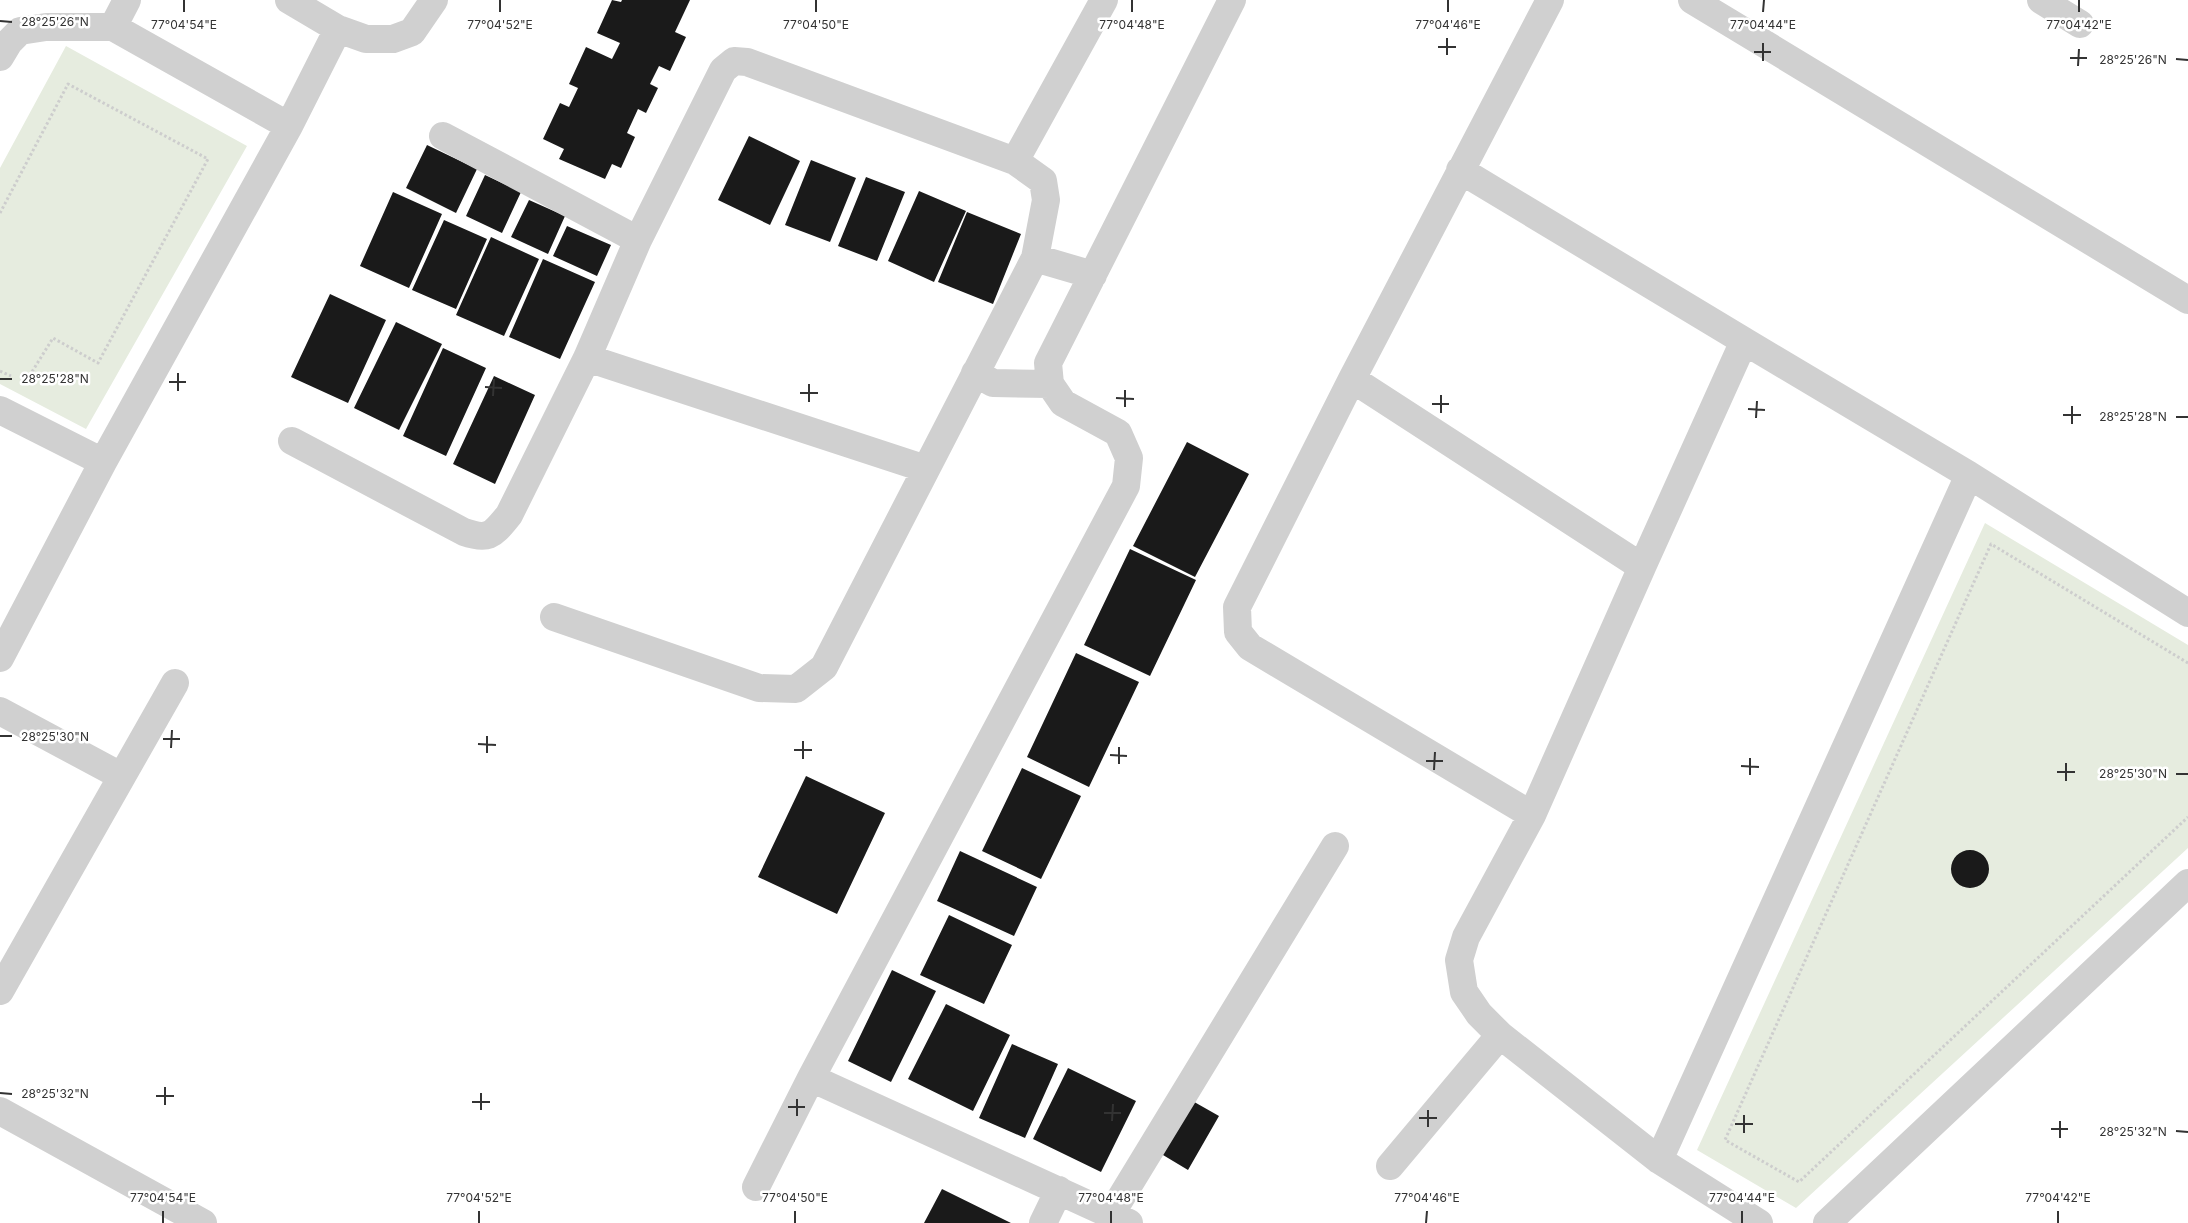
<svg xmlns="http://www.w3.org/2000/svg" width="2188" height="1223" viewBox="0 0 2188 1223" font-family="Inter,sans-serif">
<rect width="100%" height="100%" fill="#fff"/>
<path fill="#e6ecdf" d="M 66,46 L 247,146 L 86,429 L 0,384 L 0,168 Z
M 1985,523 L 2188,645 L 2188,848 L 1796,1208 L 1697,1150 Z"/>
<path fill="#1a1a1a" d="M 612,0 L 621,2 L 622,0 L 690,0 L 675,32 L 686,37 L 670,71 L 659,66 L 650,84 L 658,88 L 646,113 L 638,109 L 627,133 L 635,137 L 621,168 L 612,164 L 605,179 L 559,159 L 564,149 L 543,139 L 560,103 L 569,107 L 578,88 L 569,84 L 586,47 L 612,59 L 620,43 L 597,33 Z
M 749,136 L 800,161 L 770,225 L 718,200 Z
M 427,145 L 477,169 L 456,213 L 406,188 Z
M 811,160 L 856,178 L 830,242 L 785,225 Z
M 485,175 L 521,192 L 502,233 L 466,216 Z
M 866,177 L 905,192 L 877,261 L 838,246 Z
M 919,191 L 966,211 L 934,282 L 888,261 Z
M 393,192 L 442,214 L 409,288 L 360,266 Z
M 529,200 L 565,216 L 548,254 L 511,237 Z
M 967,212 L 1021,234 L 993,304 L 938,282 Z
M 444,220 L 487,239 L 456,309 L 412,290 Z
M 567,226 L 611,245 L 597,276 L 553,256 Z
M 491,237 L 539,259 L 504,336 L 456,315 Z
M 543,259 L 595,282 L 560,359 L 509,337 Z
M 330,294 L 386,320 L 348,403 L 291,377 Z
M 396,322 L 442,344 L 399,430 L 354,408 Z
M 443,348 L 486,368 L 446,456 L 403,436 Z
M 494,376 L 535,395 L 495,484 L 453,464 Z
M 1187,442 L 1249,474 L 1195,577 L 1133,546 Z
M 1130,549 L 1196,580 L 1150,676 L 1084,645 Z
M 1076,653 L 1139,682 L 1089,787 L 1027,757 Z
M 1022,768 L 1081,796 L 1041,879 L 982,851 Z
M 806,776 L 885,813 L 837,914 L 758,877 Z
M1951 869a19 19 0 1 1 38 0a19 19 0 1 1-38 0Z
M 960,851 L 1037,887 L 1014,936 L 937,901 Z
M 949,915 L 1012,945 L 984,1004 L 920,975 Z
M 892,970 L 936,991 L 891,1082 L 848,1061 Z
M 946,1004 L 1010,1035 L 973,1111 L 908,1079 Z
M 1012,1044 L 1058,1064 L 1025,1138 L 979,1118 Z
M 1068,1068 L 1136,1101 L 1101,1172 L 1033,1139 Z
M 1189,1099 L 1219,1116 L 1188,1170 L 1158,1152 Z
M 942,1189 L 1011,1223 L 924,1223 Z"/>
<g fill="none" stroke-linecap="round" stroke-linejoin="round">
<path stroke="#cdcdcd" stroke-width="3" stroke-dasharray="2.5 2.5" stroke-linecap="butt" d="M 0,213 L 68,84 L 208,159 L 98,363 L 53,338 L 25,383
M 0,371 L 11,376
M 2188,663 L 1991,544 L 1725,1140 L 1799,1182 L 2188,817"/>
<path stroke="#d0d0d0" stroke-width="28" d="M 289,0 L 338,29 L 366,39 L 393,39 L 412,32 L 434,0
M 1692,0 L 2188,300
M 2041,0 L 2080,24
M 113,27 L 127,0
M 0,57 L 9,42 L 20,31 L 46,27 L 113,27 L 289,126
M 443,136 L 638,240
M 1015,161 L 1104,0
M 1460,170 L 1744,341 L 1642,567
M 1744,341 L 1969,475 L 2188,613
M 587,358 L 926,469
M 975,373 L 993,383 L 1050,384
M 1352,379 L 1642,567 L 1532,815 L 1466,937 L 1459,960 L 1464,992 L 1479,1014 L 1500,1035 L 1659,1160 L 1759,1223
M 0,410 L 103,462
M 292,441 L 464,532 C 490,541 493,534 509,515 L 587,358 L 638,240 L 723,70 L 734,61 L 747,62 L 1015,161 L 1043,181 L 1046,200 L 1035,258
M 554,617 L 759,688 L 796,689 L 824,667 L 1035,258 L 1093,275
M 0,658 L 103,462 L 289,126 L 338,29
M 0,711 L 121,776
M 1532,815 L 1250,647 L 1238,632 L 1237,607 L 1352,379 L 1550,0
M 0,991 L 175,683
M 811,1078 L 1129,1223
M 1659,1160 L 1969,475
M 1390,1166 L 1500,1035
M 756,1187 L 811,1078 L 1126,486 L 1129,458 L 1118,433 L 1063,403 L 1050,384 L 1048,363 L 1232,0
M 1111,1214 L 1335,846
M 1043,1223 L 1059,1190
M 1827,1223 L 2188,883"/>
<path stroke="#d0d0d0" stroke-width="28" d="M 0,1111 L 203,1223"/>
</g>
<path fill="none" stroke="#333" stroke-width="2" d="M 184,12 L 184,0M 500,12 L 500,0M 816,12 L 816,0M 1132,12 L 1132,0M 1448,12 L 1448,0M 1763,12 L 1764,0M 2079,12 L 2079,0M 0,21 L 12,22M 1438,47 L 1456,47M 1754,52 L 1771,52M 1447,55 L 1447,38M 2070,58 L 2087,58M 2176,59 L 2188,60M 1763,61 L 1763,43M 2078,66 L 2079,49M 0,379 L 12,379M 169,382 L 186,382M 485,387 L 502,388M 178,391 L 178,373M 800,393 L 818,393M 493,396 L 494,379M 1116,398 L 1134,399M 809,402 L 809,384M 1432,404 L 1449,404M 1125,407 L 1125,390M 1748,409 L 1765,410M 1441,413 L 1441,395M 2063,415 L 2081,415M 2176,417 L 2188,417M 1756,418 L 1757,401M 2072,424 L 2072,406M 0,736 L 12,736M 163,739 L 180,739M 478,744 L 496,745M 171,748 L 172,730M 794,750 L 812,750M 487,753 L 487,736M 1110,755 L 1127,756M 803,759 L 803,741M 1426,761 L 1443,761M 1119,764 L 1119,747M 1741,766 L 1759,767M 1434,770 L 1435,752M 2057,772 L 2075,772M 2176,774 L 2188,774M 1750,775 L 1750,758M 2066,781 L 2066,763M 0,1093 L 12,1094M 156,1096 L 174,1096M 472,1102 L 490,1102M 165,1105 L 165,1087M 788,1107 L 805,1107M 481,1110 L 481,1093M 1104,1113 L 1121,1113M 797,1116 L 797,1099M 1419,1118 L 1437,1118M 1112,1121 L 1113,1104M 1735,1124 L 1753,1124M 1428,1127 L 1428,1110M 2051,1129 L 2068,1129M 2176,1131 L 2188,1132M 1744,1133 L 1744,1115M 2060,1138 L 2060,1121M 163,1223 L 163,1211M 479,1223 L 479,1211M 795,1223 L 795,1211M 1111,1223 L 1111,1211M 1426,1223 L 1427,1211M 1742,1223 L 1742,1211M 2058,1223 L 2058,1211"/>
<g font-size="12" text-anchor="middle" fill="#333" stroke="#fff" stroke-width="5" stroke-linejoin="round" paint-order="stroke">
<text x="55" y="26">28°25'26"N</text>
<text x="184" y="29">77°04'54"E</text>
<text x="500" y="29">77°04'52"E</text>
<text x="816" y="29">77°04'50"E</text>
<text x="1132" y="29">77°04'48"E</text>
<text x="1448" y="29">77°04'46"E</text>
<text x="1763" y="29">77°04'44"E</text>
<text x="2079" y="29">77°04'42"E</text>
<text x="2133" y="64">28°25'26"N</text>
<text x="55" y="383">28°25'28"N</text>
<text x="2133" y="421">28°25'28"N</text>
<text x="55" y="741">28°25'30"N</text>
<text x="2133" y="778">28°25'30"N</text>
<text x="55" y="1098">28°25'32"N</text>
<text x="2133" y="1136">28°25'32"N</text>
<text x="163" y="1202">77°04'54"E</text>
<text x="479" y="1202">77°04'52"E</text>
<text x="795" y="1202">77°04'50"E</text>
<text x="1111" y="1202">77°04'48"E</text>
<text x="1427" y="1202">77°04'46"E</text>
<text x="1742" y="1202">77°04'44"E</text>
<text x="2058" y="1202">77°04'42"E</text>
</g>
</svg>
